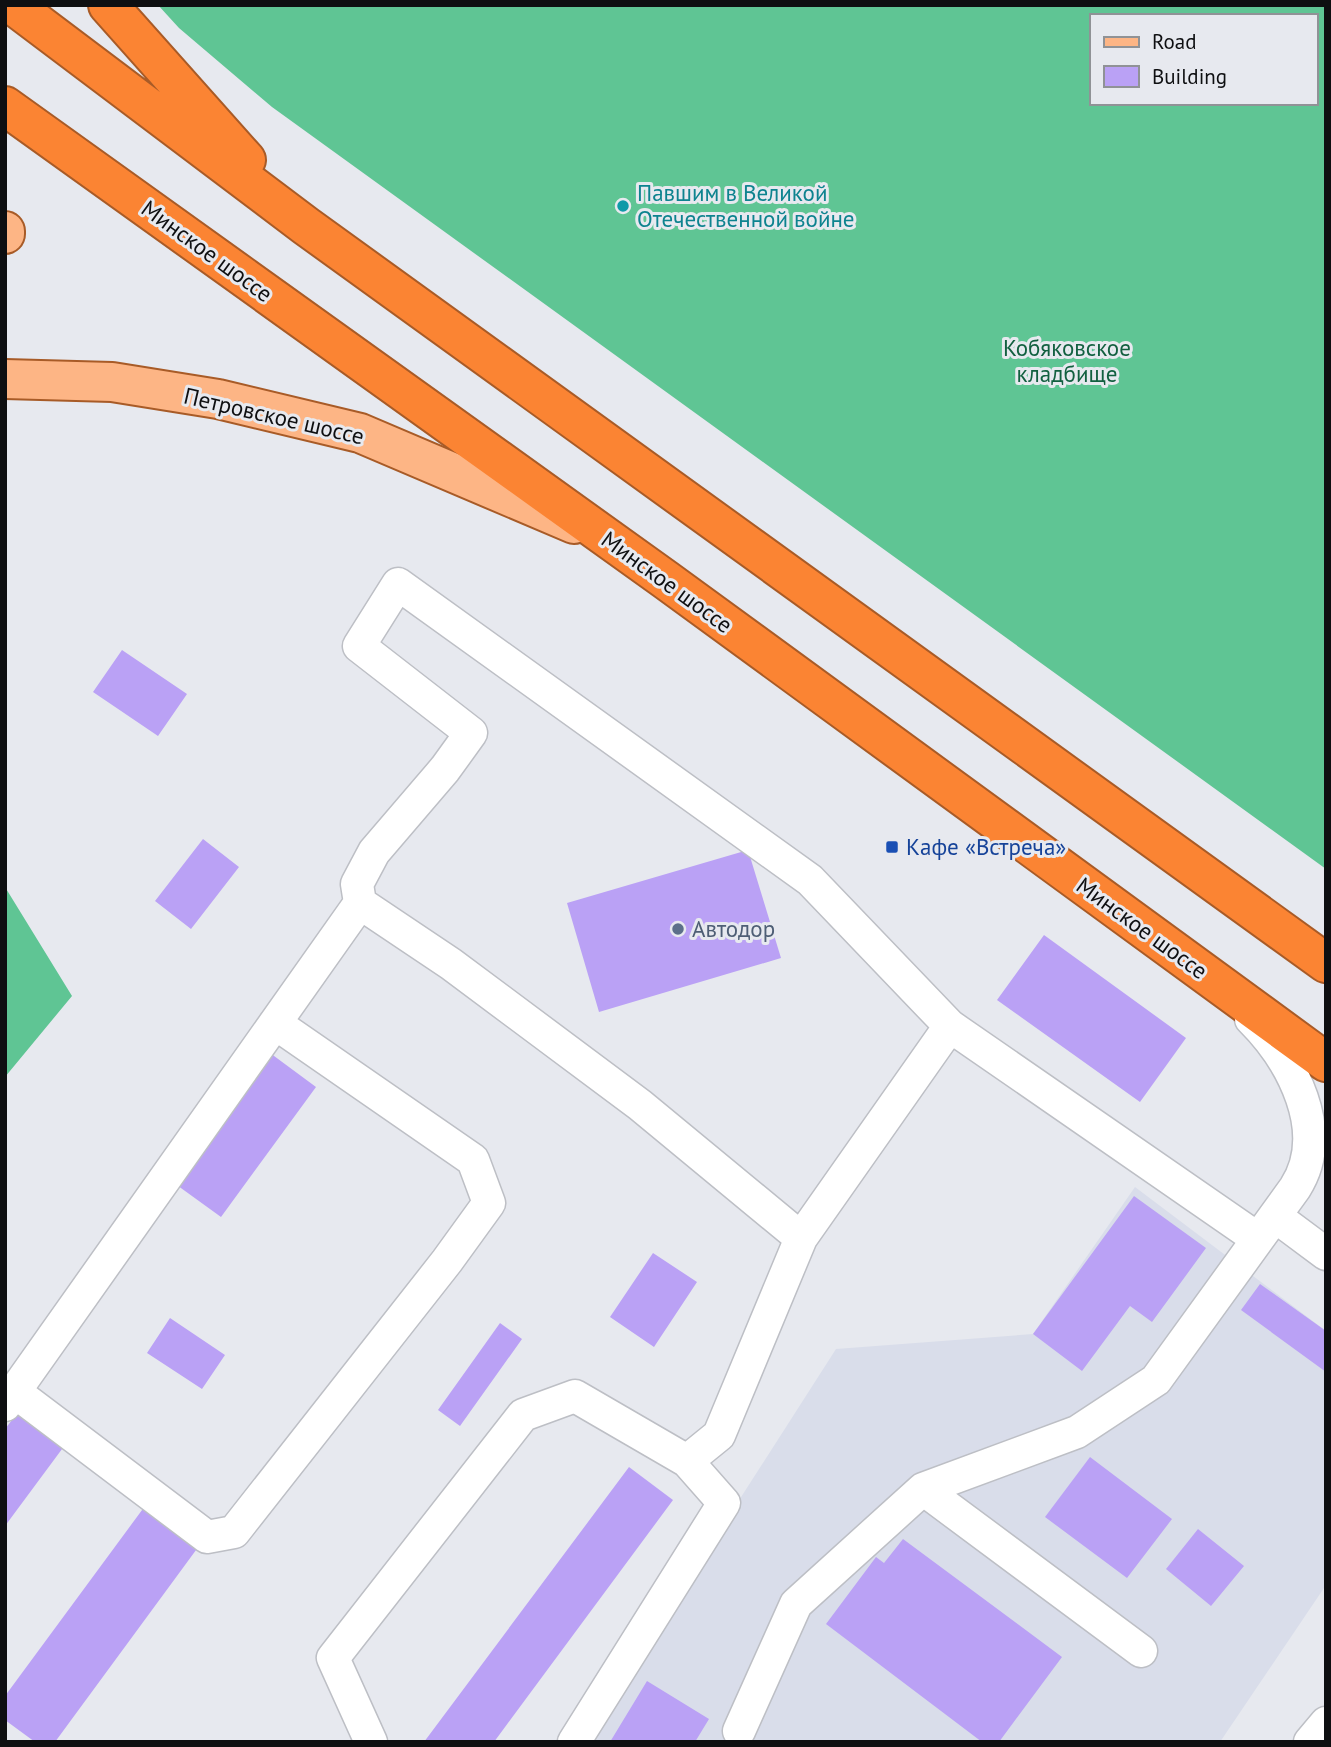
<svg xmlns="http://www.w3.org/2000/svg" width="1331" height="1747" viewBox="0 0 1331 1747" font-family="'PT Sans',sans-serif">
<rect width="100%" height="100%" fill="#e7e9ef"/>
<path fill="#d9ddea" d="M 1135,1187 L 1326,1331 L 1326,1585 L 1220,1742 L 584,1742 L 836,1349 L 1033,1334 Z"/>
<path fill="#5fc594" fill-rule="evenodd" d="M 158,5 L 1326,5 L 1326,869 L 272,107 L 179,28 ZM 1091,16 L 1315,16 L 1315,103 L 1091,103 Z
M 5,887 L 72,996 L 5,1077 Z"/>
<path fill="#baa1f5" d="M 122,650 L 187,694 L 158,736 L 93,692 Z
M 203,839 L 239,867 L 191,929 L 155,901 Z
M 748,850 L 781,958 L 599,1012 L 567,903 Z
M 1044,935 L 1186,1038 L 1140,1102 L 997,1000 Z
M 270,1053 L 316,1087 L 221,1217 L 174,1183 Z
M 1134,1196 L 1206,1248 L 1152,1322 L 1130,1306 L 1082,1371 L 1033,1334 Z
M 653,1253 L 697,1282 L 654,1347 L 610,1317 Z
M 1260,1284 L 1326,1331 L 1326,1372 L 1241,1310 Z
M 170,1318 L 225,1355 L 202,1389 L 147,1353 Z
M 500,1323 L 522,1339 L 460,1426 L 438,1410 Z
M 19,1411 L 65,1445 L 5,1526 L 5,1429 Z
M 1090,1457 L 1172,1519 L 1127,1578 L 1045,1517 Z
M 629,1467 L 673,1500 L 494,1742 L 424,1742 Z
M 145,1506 L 199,1546 L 55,1742 L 35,1742 L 5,1720 L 5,1696 Z
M 1198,1529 L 1244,1566 L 1211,1606 L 1166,1569 Z
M 903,1539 L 1062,1657 L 999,1742 L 982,1742 L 826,1624 L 876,1557 L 884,1563 Z
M 647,1681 L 709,1719 L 695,1742 L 610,1742 Z"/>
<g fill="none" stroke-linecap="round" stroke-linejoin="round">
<g stroke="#bdbfc5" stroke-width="35">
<path id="minor" d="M 360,903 L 357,884 L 374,852 L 445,769 L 471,733 L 359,646 L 398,584 L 810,880 L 950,1026 L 1258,1239
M 1275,1216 L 1326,1254
M 801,1238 L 950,1026
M 15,1392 L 207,1537 L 234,1532 L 447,1261 L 489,1203 L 473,1160 L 275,1023
M 5,1405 L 360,903 L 451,964 L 640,1105 L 801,1238 L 719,1435 L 687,1461 L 575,1396 L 523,1415 L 333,1658 L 371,1742
M 923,1489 L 1141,1651
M 739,1731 L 796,1604 L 923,1489 L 1077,1432 L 1156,1380 L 1295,1188 C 1331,1132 1292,1060 1251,1019
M 574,1742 L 724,1503 L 687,1461
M 1310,1742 L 1326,1723"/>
</g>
<g stroke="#a85b27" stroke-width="42">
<path id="major" d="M 5,231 L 5,234
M 5,379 L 112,382 L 218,399 L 360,433 L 574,524"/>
</g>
<g stroke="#a85b27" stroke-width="42">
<path id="highway" d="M 13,5 L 306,226 L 1326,963
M 108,5 L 246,160
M 5,106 L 666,580 L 1326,1062"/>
</g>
<use href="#minor" stroke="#fff" stroke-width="32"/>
<use href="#major" stroke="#fdb585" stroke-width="38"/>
<use href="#highway" stroke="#fb8433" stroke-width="38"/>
</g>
<circle fill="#0f9aa8" stroke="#e7e9ef" stroke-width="2.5" cx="623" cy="206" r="7"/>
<rect fill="#1a4fb4" stroke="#e7e9ef" stroke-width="2.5" x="885" y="840" width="14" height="14" rx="3.5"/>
<circle fill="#5c6f8a" stroke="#e7e9ef" stroke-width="2.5" cx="678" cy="929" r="7"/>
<g text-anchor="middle" stroke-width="6" stroke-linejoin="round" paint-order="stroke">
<g font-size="23" fill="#0d838f" stroke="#e7e9ef" text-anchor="start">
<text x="637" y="201">Павшим в Великой<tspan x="637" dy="26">Отечественной войне</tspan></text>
</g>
<g font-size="23" fill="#0e0f11" stroke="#e7e9ef">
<text transform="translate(207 251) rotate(36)" y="8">Минское шоссе</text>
<text transform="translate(274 416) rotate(13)" y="8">Петровское шоссе</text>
<text transform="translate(667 582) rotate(36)" y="8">Минское шоссе</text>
<text transform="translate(1142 928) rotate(36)" y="8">Минское шоссе</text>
</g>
<g font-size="23" fill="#126040" stroke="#e7e9ef">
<text x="1067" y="356">Кобяковское<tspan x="1067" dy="26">кладбище</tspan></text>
</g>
<g font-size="23" fill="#164399" stroke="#e7e9ef" text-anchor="start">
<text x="906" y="855">Кафе «Встреча»</text>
</g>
<g font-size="23" fill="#4e5e75" stroke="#e7e9ef" text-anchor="start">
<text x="692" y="937">Автодор</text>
</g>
</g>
<rect width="1331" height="1747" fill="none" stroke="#0e0f11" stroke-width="14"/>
<rect x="1090" y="14" width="228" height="91" fill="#e7e9ef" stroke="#909296" stroke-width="2"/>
<rect x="1104" y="37" width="35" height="10" fill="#fdb585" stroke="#909296" stroke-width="2"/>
<text x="1152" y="49" font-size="21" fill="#0e0f11">Road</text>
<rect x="1104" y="66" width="35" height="21" fill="#baa1f5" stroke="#909296" stroke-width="2"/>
<text x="1152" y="84" font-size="21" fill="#0e0f11">Building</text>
</svg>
